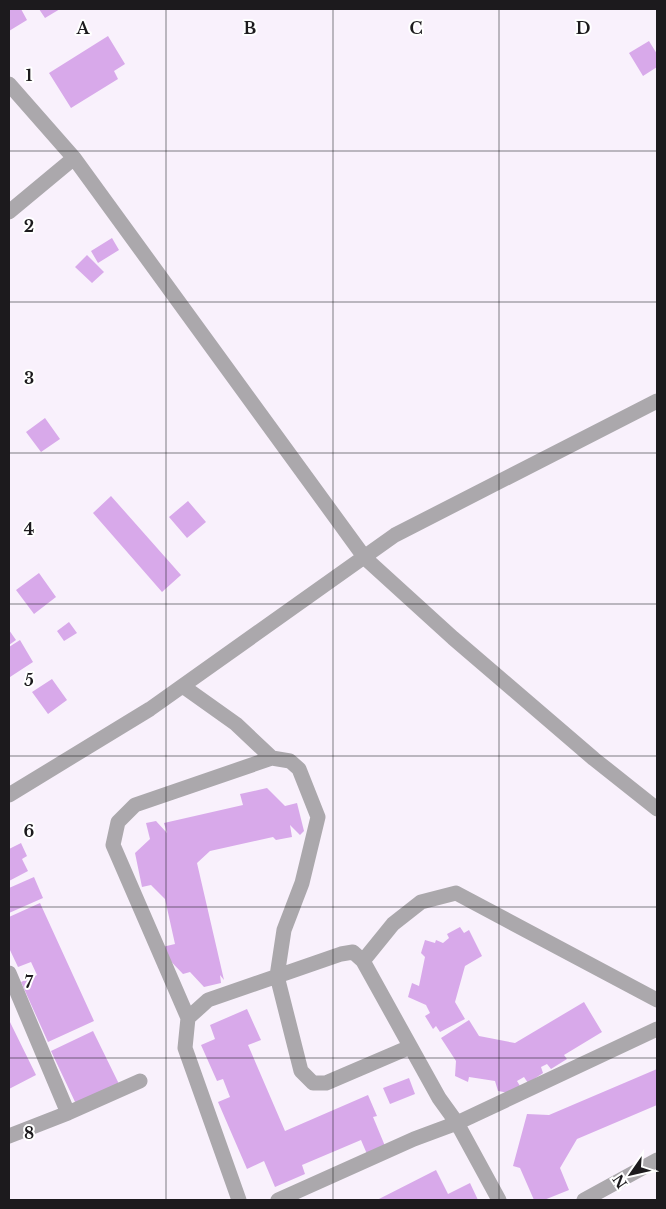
<svg xmlns="http://www.w3.org/2000/svg" width="666" height="1209" viewBox="0 0 666 1209" font-family="'Libre Baskerville',serif">
<rect width="100%" height="100%" fill="#f9f1fc"/>
<path fill="#d8a9ea" d="M 9,9 L 21,9 L 27,20 L 9,31 Z
M 39,9 L 60,9 L 45,18 Z
M 108,36 L 125,64 L 114,71 L 118,79 L 71,108 L 49,73 Z
M 649,41 L 657,54 L 657,67 L 643,76 L 629,53 Z
M 112,238 L 119,250 L 98,263 L 91,251 Z
M 87,255 L 104,272 L 92,283 L 75,267 Z
M 45,418 L 60,439 L 41,452 L 26,432 Z
M 111,496 L 181,575 L 162,592 L 93,513 Z
M 188,501 L 206,522 L 187,538 L 169,517 Z
M 39,573 L 56,597 L 34,614 L 16,590 Z
M 69,622 L 77,633 L 64,641 L 57,631 Z
M 9,630 L 16,640 L 9,645 Z
M 20,640 L 33,662 L 10,677 L 9,647 Z
M 52,679 L 67,700 L 48,714 L 32,692 Z
M 267,788 L 285,806 L 297,803 L 304,831 L 300,835 L 290,825 L 292,837 L 276,840 L 273,837 L 210,851 L 197,863 L 224,980 L 220,975 L 221,983 L 204,987 L 190,972 L 183,974 L 158,948 L 175,944 L 165,899 L 151,885 L 142,887 L 135,853 L 150,839 L 146,823 L 156,821 L 167,833 L 164,823 L 243,805 L 240,794 Z
M 21,843 L 27,856 L 22,859 L 28,871 L 9,881 L 9,849 Z
M 34,877 L 43,898 L 9,913 L 9,888 Z
M 40,903 L 94,1021 L 48,1042 L 21,982 L 37,975 L 31,962 L 18,967 L 9,948 L 9,917 Z
M 460,927 L 464,933 L 469,930 L 482,956 L 465,966 L 455,1002 L 465,1019 L 440,1032 L 436,1026 L 433,1029 L 425,1016 L 430,1013 L 426,1005 L 408,997 L 412,983 L 419,986 L 425,957 L 421,953 L 425,940 L 435,943 L 436,940 L 443,943 L 449,938 L 447,934 Z
M 584,1002 L 602,1032 L 564,1055 L 567,1059 L 551,1069 L 547,1064 L 541,1067 L 543,1073 L 528,1083 L 524,1077 L 517,1081 L 520,1086 L 509,1093 L 498,1091 L 495,1081 L 469,1077 L 468,1082 L 455,1076 L 456,1061 L 441,1038 L 469,1020 L 479,1036 L 515,1043 Z
M 247,1009 L 261,1040 L 248,1045 L 285,1131 L 368,1095 L 377,1116 L 373,1117 L 385,1146 L 367,1154 L 361,1140 L 302,1165 L 305,1174 L 275,1187 L 264,1161 L 247,1169 L 218,1102 L 230,1097 L 223,1079 L 217,1081 L 201,1045 L 215,1039 L 210,1025 Z
M 9,1020 L 36,1075 L 9,1089 Z
M 93,1031 L 119,1084 L 76,1104 L 51,1051 Z
M 657,1069 L 657,1105 L 577,1139 L 560,1168 L 569,1190 L 544,1200 L 534,1200 L 520,1168 L 513,1166 L 527,1114 L 549,1115 Z
M 409,1078 L 415,1094 L 390,1104 L 383,1088 Z
M 436,1170 L 448,1194 L 470,1183 L 478,1200 L 377,1200 Z"/>
<g fill="none" stroke-linecap="round" stroke-linejoin="round">
<path stroke="#aba8ac" stroke-width="15" d="M 9,84 L 74,158 L 365,558 L 453,638 L 594,759 L 657,809
M 9,212 L 74,158
M 184,687 L 236,724 L 272,758
M 9,795 L 150,709 L 395,535 L 657,401
M 363,961 L 393,924 L 421,902 L 456,893 L 657,1000
M 9,973 L 68,1113 L 9,1136
M 188,1018 L 113,845 L 118,822 L 135,805 L 272,758 L 290,761 L 299,769 L 318,817 L 302,883 L 284,930 L 277,976 L 301,1071 L 313,1083 L 326,1083 L 410,1047
M 68,1113 L 140,1081
M 239,1200 L 185,1048 L 188,1018 L 208,1000 L 341,954 L 353,952 L 363,961 L 439,1098 L 457,1123 L 414,1139 L 278,1200
M 499,1200 L 457,1123 L 657,1029
M 584,1200 L 657,1160"/>
</g>
<path fill="none" stroke="#1c1a1d" stroke-width="1" stroke-opacity="0.55" d="M 166,9 L 166,1200M 333,9 L 333,1200M 499,9 L 499,1200M 9,151 L 657,151M 9,302 L 657,302M 9,453 L 657,453M 9,604 L 657,604M 9,756 L 657,756M 9,907 L 657,907M 9,1058 L 657,1058"/>
<g font-size="16" text-anchor="middle" font-weight="bold" fill="#1c1a1d" stroke="#fff" stroke-width="4" stroke-linejoin="round" paint-order="stroke">
<text x="83" y="34">A</text>
<text x="250" y="34">B</text>
<text x="416" y="34">C</text>
<text x="583" y="34">D</text>
<text x="29" y="81">1</text>
<text x="29" y="232">2</text>
<text x="29" y="384">3</text>
<text x="29" y="535">4</text>
<text x="29" y="686">5</text>
<text x="29" y="837">6</text>
<text x="29" y="988">7</text>
<text x="29" y="1139">8</text>
</g>
<rect width="666" height="1209" fill="none" stroke="#1c1a1d" stroke-width="20"/>
<g transform="translate(631 1174) rotate(236)" stroke="#ffffff" stroke-width="4" paint-order="stroke">
<path d="M0-4L9 19L0 12L-9 19Z" fill="#1c1a1d"/>
<text y="-8" font-size="14" font-weight="bold" text-anchor="middle" fill="#1c1a1d">N</text>
</g>
</svg>
